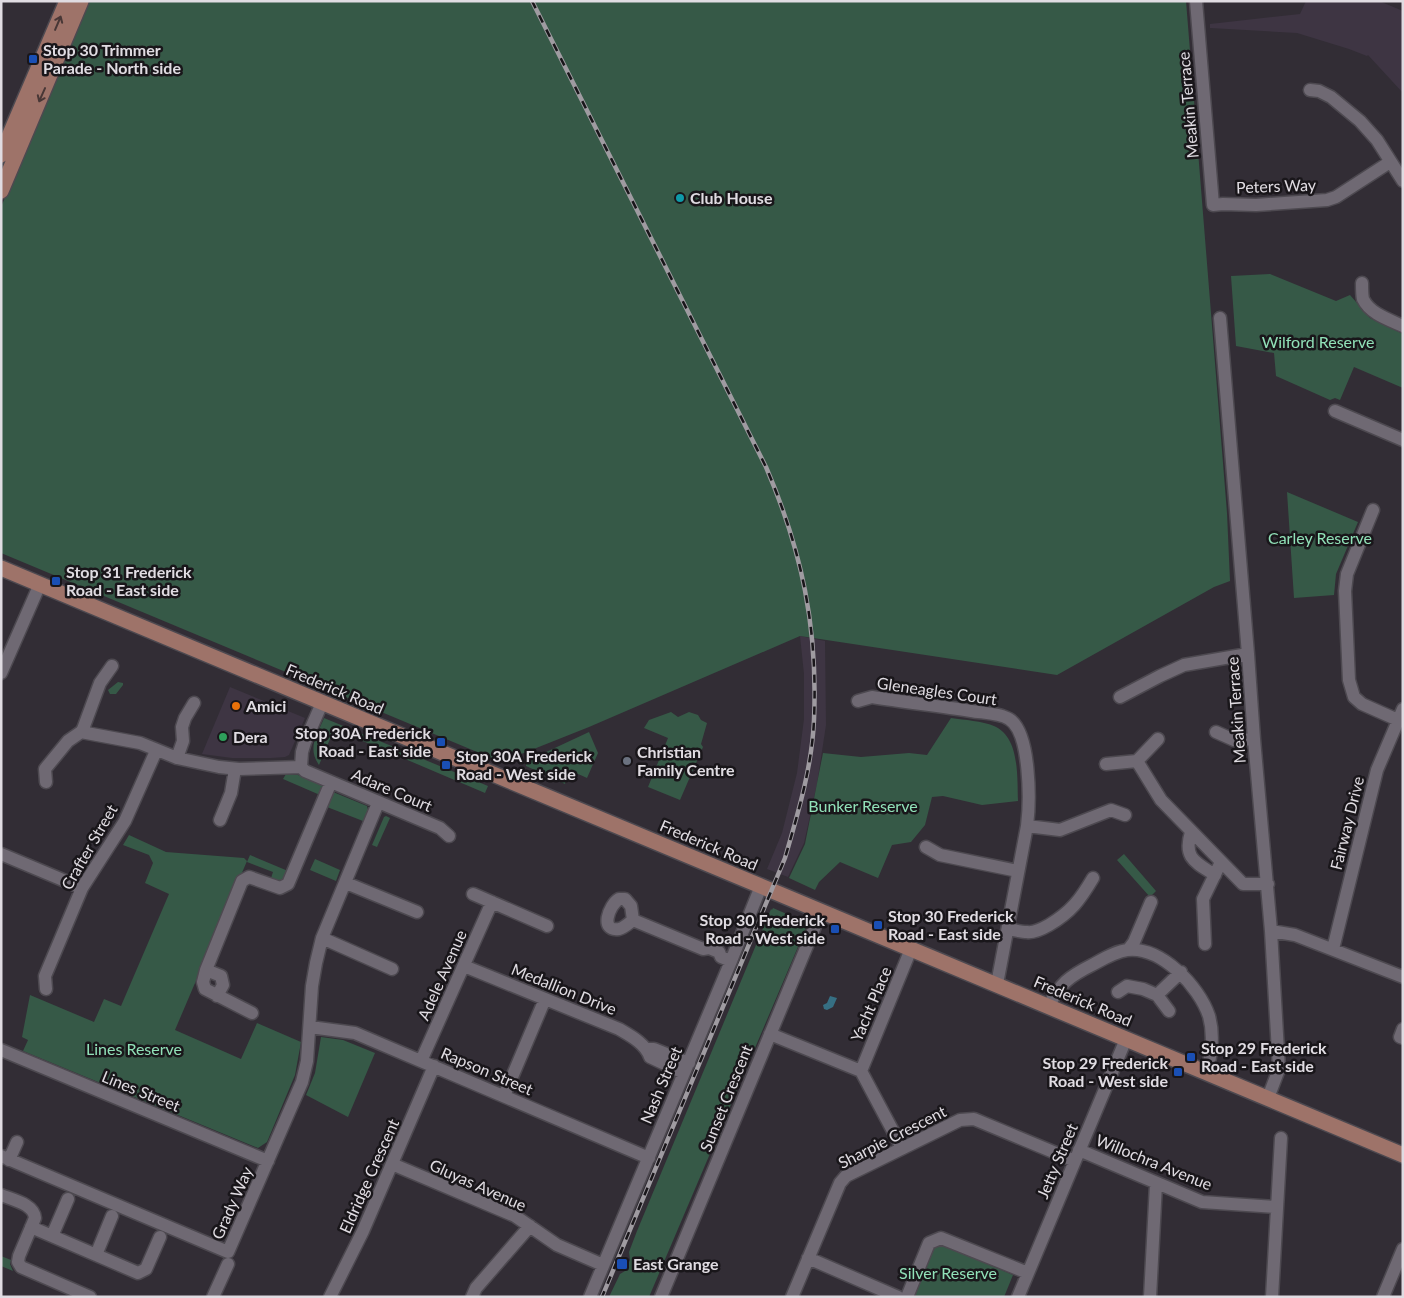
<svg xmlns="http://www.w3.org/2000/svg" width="1404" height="1298" viewBox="0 0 1404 1298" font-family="Lato,sans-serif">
<rect width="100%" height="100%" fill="#322d35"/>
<path fill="#3e3543" d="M 1306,1 L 1379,1 L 1403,11 L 1403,93 L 1368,55 L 1367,56 L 1349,49 L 1297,33 L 1210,28 L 1210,24 L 1300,14 Z
M 800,636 L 825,641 L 826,725 L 817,784 L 804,843 L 788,877 L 767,869 L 782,833 L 797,773 L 804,719 L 804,674 Z
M 230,687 L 305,718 L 289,755 L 285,757 L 271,758 L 232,758 L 202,754 Z"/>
<path fill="#365947" d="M 88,1 L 1186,1 L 1227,513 L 1230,581 L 1214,587 L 1057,675 L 800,636 L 589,727 L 501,762 L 1,553 L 1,207 Z
M 1270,274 L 1336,301 L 1350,295 L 1370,318 L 1403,334 L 1403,388 L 1354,367 L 1340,400 L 1335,398 L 1330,400 L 1276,376 L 1274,353 L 1236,346 L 1231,276 Z
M 1287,492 L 1358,522 L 1336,574 L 1334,595 L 1294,598 Z
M 118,682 L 123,683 L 123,685 L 116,694 L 110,694 L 108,690 Z
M 671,712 L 678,717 L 689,712 L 698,715 L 701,720 L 707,723 L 701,744 L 703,747 L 680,800 L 648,787 L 668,738 L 644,728 L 649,720 Z
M 324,718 L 488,786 L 485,793 L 337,730 L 332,739 L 330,739 L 319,765 C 307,748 317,735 324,718 Z
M 951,718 C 965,720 982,721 994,726 C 1020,737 1017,777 1018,801 L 982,805 L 943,796 L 932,797 L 925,825 L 911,842 L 892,845 L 878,878 L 840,862 L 819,882 L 815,890 L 789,878 L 805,844 L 823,753 L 861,757 L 909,753 L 927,755 Z
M 589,732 L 598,753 L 587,778 C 576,773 569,769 565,784 L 526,766 L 526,763 L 529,760 Z
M 286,774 L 298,775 L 322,784 L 324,787 L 320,795 L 283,779 Z
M 333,792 L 367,806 L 368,810 L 363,821 L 327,807 Z
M 386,816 L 390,818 L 377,847 L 372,845 L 384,817 Z
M 129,835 L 166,852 L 244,858 L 247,861 L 175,1030 L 241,1059 L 257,1023 L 301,1042 L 295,1075 L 267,1142 L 258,1148 L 23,1051 L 28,1040 L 22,1037 L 30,995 L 94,1022 L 104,999 L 121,1006 L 169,894 L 145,883 L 153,863 L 149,855 L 123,845 Z
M 1124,854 L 1156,891 L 1150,897 L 1117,860 Z
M 250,855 L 288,871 L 283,883 L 270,881 L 273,872 L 247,862 Z
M 315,859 L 340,870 L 336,881 L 310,870 Z
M 773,908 L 805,922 L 806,928 L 649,1297 L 609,1297 L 620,1274 L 625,1271 L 630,1260 L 629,1252 L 637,1231 L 771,909 L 772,910 Z
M 321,1037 L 343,1040 L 375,1053 L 348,1117 L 306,1095 L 315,1073 Z
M 941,1244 L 1013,1275 L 1004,1297 L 913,1297 L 934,1247 Z
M 1,1256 L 11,1260 L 10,1264 L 13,1271 L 1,1266 Z"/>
<path fill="#366f83" d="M 830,996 L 837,998 L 833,1007 L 827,1010 L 824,1009 L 823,1005 L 827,1003 Z"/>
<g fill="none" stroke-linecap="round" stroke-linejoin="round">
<g stroke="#4d4950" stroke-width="15">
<path id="minor" d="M 1196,1 L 1213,205 L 1223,204 L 1256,205 L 1327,200 L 1336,197 L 1390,162
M 1310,90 L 1319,91 L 1331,97 L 1360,121 L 1377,140 L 1403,181
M 1362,283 C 1362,288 1362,295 1363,299 C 1370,314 1390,320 1403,326
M 1220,318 L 1248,654 L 1254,739 L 1271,931 L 1279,1069 L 1268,1098
M 1335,411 L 1403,440
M 1373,510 L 1347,574 L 1345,591 L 1349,680 L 1354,697 L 1362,704 L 1398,720
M 1,673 L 40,584
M 1120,697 L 1160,676 L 1184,665 L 1248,654
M 858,701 L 872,697 C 905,702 938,706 971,711 C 982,713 1000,713 1009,719 C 1031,732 1030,803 1027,826 L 997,984
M 322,703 L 305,742 L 302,752 L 301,767 L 305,771 L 440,828 L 449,836
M 81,732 L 140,743 L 177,758 L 219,767 L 239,769 L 301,767
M 1216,732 L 1234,740 L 1254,739
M 177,758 L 183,741 L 182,727 L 185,718 L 194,703
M 1137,761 L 1161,800 L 1243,884 L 1268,884
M 1106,764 L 1137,761 L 1158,739
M 46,782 L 45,769 L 68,741 L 81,732 L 83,729 L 100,683 L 112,666
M 220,820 L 231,793 L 235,769
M 1027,826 L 1060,830 L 1111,810 L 1125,815
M 1191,832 C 1183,858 1195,862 1215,875
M 926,847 L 940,855 L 1018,871
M 1,854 L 82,888
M 346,883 L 417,912
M 473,894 L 547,926
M 619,899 L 625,899 L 631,906 L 633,920 C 629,923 624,928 619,929 C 599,932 609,905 619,899 Z
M 633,920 L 703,949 L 709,948 L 719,952 L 721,957 L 731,961
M 1008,929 C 1014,930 1021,932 1027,932 C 1034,933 1042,929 1049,925 C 1071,912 1080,900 1093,878
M 1271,931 L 1295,935 L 1403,977
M 322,938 L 392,969
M 1205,944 L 1203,899 L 1221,862
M 1333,949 L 1377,770 L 1403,709
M 1128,950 L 1134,942 L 1151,902
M 464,966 L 619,1029 C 631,1036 646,1044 650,1057 L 684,1073
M 206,970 L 221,976 L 223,985 L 217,996
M 46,989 L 45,976 L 82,888 L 125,821 L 156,751
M 1118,992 L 1127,986 L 1143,989 L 1157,995 L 1181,972
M 1157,995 L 1169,1011
M 1049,1006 C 1059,984 1070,976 1092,965 C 1103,959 1114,952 1127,950 C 1161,946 1199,986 1209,1016 C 1214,1034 1212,1055 1206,1072
M 252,1013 L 205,989 L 203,982 L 206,970 L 242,881 L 249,877 L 280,888 L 288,884 L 331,782
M 310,1027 L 355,1033 L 649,1158
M 1403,1029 L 1400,1037 L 1403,1038
M 770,1034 L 861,1071 L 902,1148
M 648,1049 L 654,1049 L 689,1063
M 1,1050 L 268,1161
M 421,1061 L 492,902
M 861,1071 L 911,949
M 504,1096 L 545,999
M 1079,1150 L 1202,1202 L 1276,1207
M 1,1156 L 228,1252 L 302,1082 L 307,1061 L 312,986 L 316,963 L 322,938 L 378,803
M 9,1160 L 17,1142
M 392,1164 L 515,1216 L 557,1245 L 603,1265
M 1,1195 C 13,1200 34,1204 35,1218 L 19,1256 L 18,1262 L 21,1267 L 90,1297
M 31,1227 L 138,1273 L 146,1269 L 160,1237
M 52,1236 L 68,1199
M 96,1255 L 112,1216
M 808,1258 L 898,1297
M 213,1297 L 228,1264
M 330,1297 L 363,1231 L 434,1066
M 472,1297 L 476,1288 L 530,1226
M 590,1297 L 731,961 L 761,886
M 661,1297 L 821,912
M 792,1297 L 840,1183 L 846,1176 L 960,1120 L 974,1119 L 1075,1161
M 907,1297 L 929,1243 L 941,1238 L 1028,1273
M 1018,1297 L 1126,1039
M 1150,1297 L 1156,1184
M 1272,1297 L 1281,1138
M 1383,1297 L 1403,1249"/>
</g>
<g stroke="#4d4950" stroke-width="18">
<path id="major" d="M 1,155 L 67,1
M 1,191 L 81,1
M 1,568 L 1403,1155"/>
</g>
<use href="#minor" stroke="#6f6973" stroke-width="12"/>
<use href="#major" stroke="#9e7369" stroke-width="15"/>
<g stroke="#9f9ba1" stroke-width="4.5">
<path id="rail" d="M 532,1 L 766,467 C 802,551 818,628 814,720 C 812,767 798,813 785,858 L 602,1297"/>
</g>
<use href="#rail" stroke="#19161a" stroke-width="2.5" stroke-dasharray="8" stroke-linecap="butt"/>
</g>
<defs><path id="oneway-shaft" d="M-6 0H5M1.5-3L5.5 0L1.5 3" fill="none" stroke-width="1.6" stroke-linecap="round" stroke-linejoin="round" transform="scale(1.25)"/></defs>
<g stroke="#483736">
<use href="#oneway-shaft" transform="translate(58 23) rotate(-67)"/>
<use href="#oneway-shaft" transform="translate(42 95) rotate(114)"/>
</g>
<g fill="#1a4fb4" stroke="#19161a" stroke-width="2">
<rect x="28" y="54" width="10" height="10" rx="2.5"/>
<rect x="51" y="576" width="10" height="10" rx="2.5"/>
<rect x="436" y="737" width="10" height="10" rx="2.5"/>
<rect x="441" y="760" width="10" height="10" rx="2.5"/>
<rect x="873" y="920" width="10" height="10" rx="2.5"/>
<rect x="830" y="924" width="10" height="10" rx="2.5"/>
<rect x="1186" y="1052" width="10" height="10" rx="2.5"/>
<rect x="1173" y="1067" width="10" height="10" rx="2.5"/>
<rect x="616" y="1258" width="12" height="12" rx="2.5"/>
</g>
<circle fill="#0f9aa8" stroke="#19161a" stroke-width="2" cx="680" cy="198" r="5"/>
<circle fill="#e8710a" stroke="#19161a" stroke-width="2" cx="236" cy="706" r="5"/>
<circle fill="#2e9e5b" stroke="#19161a" stroke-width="2" cx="223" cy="737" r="5"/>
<circle fill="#6b7280" stroke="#19161a" stroke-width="2" cx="627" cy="761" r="5"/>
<g text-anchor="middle" stroke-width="5" stroke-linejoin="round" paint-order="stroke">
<g font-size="16" font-weight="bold" fill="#e0dce2" stroke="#19161a" text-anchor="start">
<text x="43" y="56">Stop 30 Trimmer<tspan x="43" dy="18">Parade - North side</tspan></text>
<text x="690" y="204">Club House</text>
<text x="66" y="578">Stop 31 Frederick<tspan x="66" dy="18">Road - East side</tspan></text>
<text x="246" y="712">Amici</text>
<text x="431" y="739" text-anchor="end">Stop 30A Frederick<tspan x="431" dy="18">Road - East side</tspan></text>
<text x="233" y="743">Dera</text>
<text x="637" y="758">Christian<tspan x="637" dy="18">Family Centre</tspan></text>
<text x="456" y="762">Stop 30A Frederick<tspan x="456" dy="18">Road - West side</tspan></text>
<text x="888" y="922">Stop 30 Frederick<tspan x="888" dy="18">Road - East side</tspan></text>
<text x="825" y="926" text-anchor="end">Stop 30 Frederick<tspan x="825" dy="18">Road - West side</tspan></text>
<text x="1201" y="1054">Stop 29 Frederick<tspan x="1201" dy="18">Road - East side</tspan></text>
<text x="1168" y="1069" text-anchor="end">Stop 29 Frederick<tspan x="1168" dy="18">Road - West side</tspan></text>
<text x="633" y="1270">East Grange</text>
</g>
<g font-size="16" fill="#e0dce2" stroke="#19161a">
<text transform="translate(1188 105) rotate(-95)" y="6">Meakin Terrace</text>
<text transform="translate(1276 186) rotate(-2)" y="6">Peters Way</text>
<text transform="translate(335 689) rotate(23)" y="6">Frederick Road</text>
<text transform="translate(937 691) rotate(8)" y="6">Gleneagles Court</text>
<text transform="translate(1236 710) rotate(-94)" y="6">Meakin Terrace</text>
<text transform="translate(392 790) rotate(23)" y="6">Adare Court</text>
<text transform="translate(1347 823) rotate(-76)" y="6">Fairway Drive</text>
<text transform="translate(709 845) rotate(23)" y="6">Frederick Road</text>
<text transform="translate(89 847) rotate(-60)" y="6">Crafter Street</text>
<text transform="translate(442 975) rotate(-66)" y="6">Adele Avenue</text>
<text transform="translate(564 989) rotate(22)" y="6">Medallion Drive</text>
<text transform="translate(1083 1001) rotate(23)" y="6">Frederick Road</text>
<text transform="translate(871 1004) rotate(-67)" y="6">Yacht Place</text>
<text transform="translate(487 1071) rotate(23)" y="6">Rapson Street</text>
<text transform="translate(661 1085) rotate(-67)" y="6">Nash Street</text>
<text transform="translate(141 1091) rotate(22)" y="6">Lines Street</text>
<text transform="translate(726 1098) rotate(-68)" y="6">Sunset Crescent</text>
<text transform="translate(892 1137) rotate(-27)" y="6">Sharpie Crescent</text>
<text transform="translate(1057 1161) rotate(-67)" y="6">Jetty Street</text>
<text transform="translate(1154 1162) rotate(22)" y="6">Willochra Avenue</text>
<text transform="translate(369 1176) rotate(-66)" y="6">Eldridge Crescent</text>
<text transform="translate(478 1185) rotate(24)" y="6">Gluyas Avenue</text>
<text transform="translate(232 1203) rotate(-66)" y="6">Grady Way</text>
</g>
<g font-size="16" fill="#91e1b8" stroke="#19161a">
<text x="1318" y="348">Wilford Reserve</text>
<text x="1320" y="544">Carley Reserve</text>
<text x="863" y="812">Bunker Reserve</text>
<text x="134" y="1055">Lines Reserve</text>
<text x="948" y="1279">Silver Reserve</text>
</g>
</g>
<rect width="1404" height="1298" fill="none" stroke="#e0dce2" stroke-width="5"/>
</svg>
